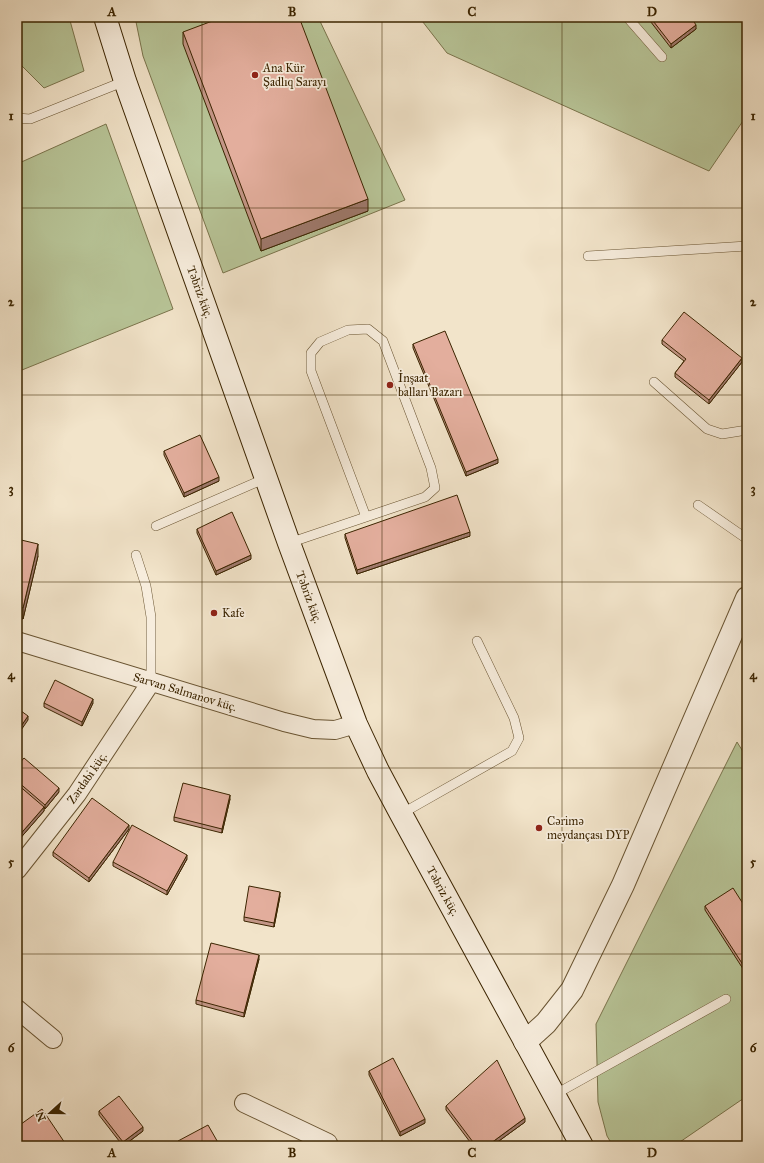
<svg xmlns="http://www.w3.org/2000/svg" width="764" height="1163" viewBox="0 0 764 1163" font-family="'IM FELL Great Primer',serif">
<rect width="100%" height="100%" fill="#f2e4ca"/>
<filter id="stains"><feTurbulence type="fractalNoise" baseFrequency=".005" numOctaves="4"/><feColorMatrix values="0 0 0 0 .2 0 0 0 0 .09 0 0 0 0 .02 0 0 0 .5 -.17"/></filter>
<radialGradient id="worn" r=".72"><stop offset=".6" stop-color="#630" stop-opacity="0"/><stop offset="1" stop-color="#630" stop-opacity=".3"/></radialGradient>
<path fill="#b8c598" stroke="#7a744c" d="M 17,17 L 69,17 L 84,71 L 44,88 L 17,61 Z
M 135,17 L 318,17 L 405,200 L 223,273 L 143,56 Z
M 419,17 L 747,17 L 747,115 L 709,171 L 447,53 Z
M 106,124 L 173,309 L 17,372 L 17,164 Z
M 737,742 L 747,758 L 747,1096 L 674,1146 L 613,1146 L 607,1136 L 598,1102 L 596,1024 Z"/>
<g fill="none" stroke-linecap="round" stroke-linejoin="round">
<g stroke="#695432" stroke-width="10">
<path id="service" d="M 627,17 L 662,57
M 17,118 L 30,119 L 125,81
M 588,256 L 747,246
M 654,382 L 707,429 L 722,434 L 747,430
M 698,505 L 747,539
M 156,526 L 266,478
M 289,543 L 425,497 L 435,488 L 431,468 L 383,341 L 368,329 L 348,330 L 320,342 L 311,353 L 311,371 L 366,517
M 136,555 L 146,586 L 151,617 L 151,682
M 401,814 L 512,751 L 519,738 L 514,718 L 477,641
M 554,1095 L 726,999"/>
</g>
<g stroke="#695432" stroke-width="20">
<path id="minor" d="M 17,641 L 284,722 L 313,729 L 335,730 L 356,724
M 17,870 L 77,794 L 151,682
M 17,1009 L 53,1039
M 244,1103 L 328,1143"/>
</g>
<g stroke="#695432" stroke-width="24">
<path id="tertiary" d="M 525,1042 L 546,1023 L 572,990 L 623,885 L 747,598"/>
</g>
<g stroke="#3b2400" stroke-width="24">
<path id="secondary" d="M 105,17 L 125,81 L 289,543 L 356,724 L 378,771 L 401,814 L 582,1146"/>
</g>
<use href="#service" stroke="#f7eddd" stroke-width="9"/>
<use href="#minor" stroke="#f7eddd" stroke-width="18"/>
<use href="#tertiary" stroke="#f7eddd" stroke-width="22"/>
<use href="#secondary" stroke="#f7eddd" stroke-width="22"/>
</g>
<path fill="#c39687" stroke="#3b2400" d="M 647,17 L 691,17 L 696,29 L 671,48 Z
M 183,32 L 368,211 L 261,251 L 183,44 Z
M 662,340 L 742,362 L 709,404 L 675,377 L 675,373 L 684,361 L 662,344 Z
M 413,344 L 498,463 L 466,476 L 413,348 Z
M 164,451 L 219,481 L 184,497 L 164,455 Z
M 197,529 L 251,559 L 216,575 L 197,533 Z
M 345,534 L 470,536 L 357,574 L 345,538 Z
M 17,539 L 38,556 L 23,619 L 17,618 Z
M 44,703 L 93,703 L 82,726 L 44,707 Z
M 17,766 L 59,792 L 45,809 L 44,807 L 44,811 L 17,842 Z
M 230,799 L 222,833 L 174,821 L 174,817 Z
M 129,829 L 89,882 L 53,856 L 53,852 Z
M 187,859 L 167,895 L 113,866 L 113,862 Z
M 280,896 L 274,927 L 244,921 L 244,917 Z
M 705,906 L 747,910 L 747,975 L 705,910 Z
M 259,959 L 244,1017 L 196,1004 L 196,1000 Z
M 369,1071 L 425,1123 L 400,1136 L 369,1075 Z
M 446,1106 L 525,1122 L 492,1146 L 473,1146 L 446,1110 Z
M 99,1111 L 143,1131 L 123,1146 L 99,1115 Z"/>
<path fill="#9f7a6e" stroke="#3b2400" d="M 696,25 L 696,29 L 671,48 L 671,44 Z
M 368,199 L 368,211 L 261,251 L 261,239 Z
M 742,358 L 742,362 L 709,404 L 709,400 Z
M 498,459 L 498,463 L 466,476 L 466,472 Z
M 219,477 L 219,481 L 184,497 L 184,493 Z
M 470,532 L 470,536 L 357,574 L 357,570 Z
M 38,544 L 38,556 L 23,619 L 23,608 Z
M 251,555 L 251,559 L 216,575 L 216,571 Z
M 93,699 L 93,703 L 82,726 L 82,722 Z
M 28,716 L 28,720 L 17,736 L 17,732 Z
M 59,788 L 59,792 L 45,809 L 45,805 Z
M 230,795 L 230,799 L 222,833 L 222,829 Z
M 44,807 L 44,811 L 17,842 L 17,838 Z
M 129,825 L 129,829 L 89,882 L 89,878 Z
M 187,855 L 187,859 L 167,895 L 167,891 Z
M 280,892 L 280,896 L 274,927 L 274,923 Z
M 259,955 L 259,959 L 244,1017 L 244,1013 Z
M 525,1118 L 525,1122 L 492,1146 L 487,1146 Z
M 425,1119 L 425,1123 L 400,1136 L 400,1132 Z
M 143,1127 L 143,1131 L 123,1146 L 123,1142 Z"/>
<path fill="#e3ae9d" stroke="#3b2400" d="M 223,17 L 299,17 L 368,199 L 261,239 L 183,32 Z
M 650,17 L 691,17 L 696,25 L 671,44 Z
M 684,312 L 742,358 L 709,400 L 675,373 L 686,359 L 662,340 Z
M 445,331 L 498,459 L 466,472 L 413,344 Z
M 200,435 L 219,477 L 184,493 L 164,451 Z
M 457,495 L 470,532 L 357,570 L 345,534 Z
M 232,512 L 251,555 L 216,571 L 197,529 Z
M 17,539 L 38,544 L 23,608 L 17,606 Z
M 55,680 L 93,699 L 82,722 L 44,703 Z
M 17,708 L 28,716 L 17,732 Z
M 24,758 L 59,788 L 45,805 L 17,781 L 17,766 Z
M 183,783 L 230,795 L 222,829 L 174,817 Z
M 17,784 L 44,807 L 17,838 Z
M 92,798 L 129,825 L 89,878 L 53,852 Z
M 132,825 L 187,855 L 167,891 L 113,862 Z
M 249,886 L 280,892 L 274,923 L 244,917 Z
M 733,888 L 747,910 L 747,971 L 705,906 Z
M 211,943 L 259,955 L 244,1013 L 196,1000 Z
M 393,1058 L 425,1119 L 400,1132 L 369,1071 Z
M 497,1060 L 525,1118 L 487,1146 L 476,1146 L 446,1106 Z
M 119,1096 L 143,1127 L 123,1142 L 99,1111 Z
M 42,1109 L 67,1146 L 17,1146 L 17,1127 Z
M 208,1125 L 220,1146 L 180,1146 L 178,1141 Z
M 534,1144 L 535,1146 L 530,1146 Z"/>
<path fill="none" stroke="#3b2400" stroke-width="1" stroke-opacity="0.55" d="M 202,17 L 202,1146M 382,17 L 382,1146M 562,17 L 562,1146M 17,208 L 747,208M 17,395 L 747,395M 17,582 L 747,582M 17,768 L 747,768M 17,954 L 747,954"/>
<g fill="#8f2418" stroke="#f7eddd" stroke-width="1.5">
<circle cx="255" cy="75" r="4"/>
<circle cx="390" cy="385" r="4"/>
<circle cx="214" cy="613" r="4"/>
<circle cx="539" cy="828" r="4"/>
</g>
<g text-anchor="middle" stroke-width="3.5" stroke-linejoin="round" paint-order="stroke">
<g font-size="12" fill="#3b2400" stroke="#f7eddd" text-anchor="start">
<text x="263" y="72">Ana Kür<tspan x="263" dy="14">Şadlıq Sarayı</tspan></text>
<text x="398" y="382">İnşaat<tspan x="398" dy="14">balları Bazarı</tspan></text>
<text x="222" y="617">Kafe</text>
<text x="547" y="825">Cərimə<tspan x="547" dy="14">meydançası DYP</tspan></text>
</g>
<g font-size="12" fill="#3b2400" stroke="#f7eddd">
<text transform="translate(200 292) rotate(70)" y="4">Təbriz küç.</text>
<text transform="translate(309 597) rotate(70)" y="4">Təbriz küç.</text>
<text transform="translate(185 692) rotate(17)" y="4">Sarvan Salmanov küç.</text>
<text transform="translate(87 778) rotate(-55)" y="4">Zərdabi küç.</text>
<text transform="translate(443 891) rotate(61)" y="4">Təbriz küç.</text>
</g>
</g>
<rect width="764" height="1163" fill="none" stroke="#f2e4ca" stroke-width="44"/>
<g transform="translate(50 1113) rotate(249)" stroke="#f7eddd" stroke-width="3" paint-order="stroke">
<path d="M0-3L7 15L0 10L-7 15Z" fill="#3b2400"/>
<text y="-6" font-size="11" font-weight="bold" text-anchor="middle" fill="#3b2400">N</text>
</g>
<rect x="22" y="22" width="720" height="1119" fill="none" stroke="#3b2400" stroke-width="1.5"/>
<g font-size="13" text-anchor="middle" font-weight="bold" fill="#3b2400">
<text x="112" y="16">A</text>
<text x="292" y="16">B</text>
<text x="472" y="16">C</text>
<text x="652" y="16">D</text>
<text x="11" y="120">1</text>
<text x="753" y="120">1</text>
<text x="11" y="306">2</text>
<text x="753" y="306">2</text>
<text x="11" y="493">3</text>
<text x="753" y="493">3</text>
<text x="11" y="679">4</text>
<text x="753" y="679">4</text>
<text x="11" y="866">5</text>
<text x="753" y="866">5</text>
<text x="11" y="1052">6</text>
<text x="753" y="1052">6</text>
<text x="112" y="1157">A</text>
<text x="292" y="1157">B</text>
<text x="472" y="1157">C</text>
<text x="652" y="1157">D</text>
</g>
<rect width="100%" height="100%" filter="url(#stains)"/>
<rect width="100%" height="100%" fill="url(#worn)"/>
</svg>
